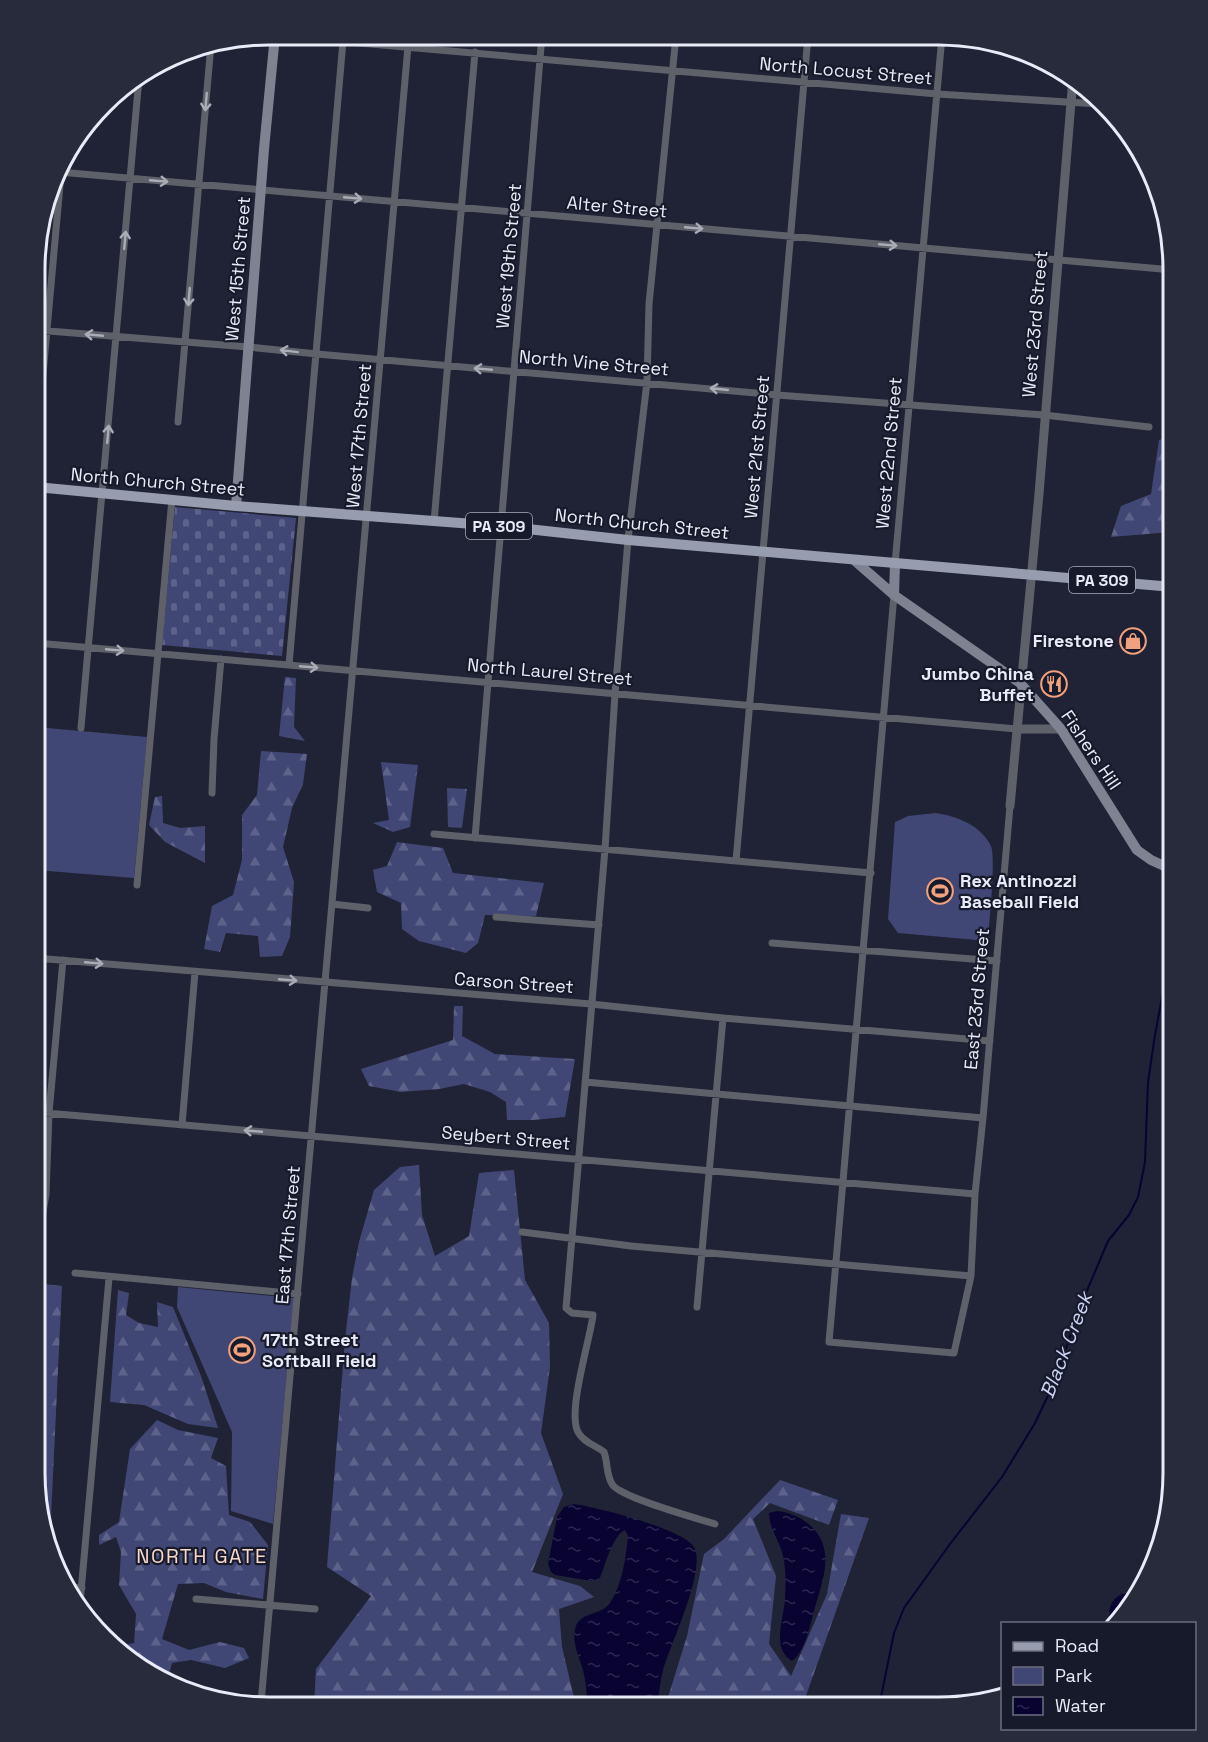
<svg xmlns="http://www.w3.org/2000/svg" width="1208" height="1742" viewBox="0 0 1208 1742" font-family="'Space Grotesk',sans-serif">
<defs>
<pattern id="forest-firs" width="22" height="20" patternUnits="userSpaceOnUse" patternTransform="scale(1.5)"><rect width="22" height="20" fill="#414774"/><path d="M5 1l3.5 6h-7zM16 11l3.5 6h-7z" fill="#5c6289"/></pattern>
<pattern id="cemetery-stones" width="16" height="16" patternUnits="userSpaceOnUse" patternTransform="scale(1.5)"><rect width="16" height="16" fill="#414774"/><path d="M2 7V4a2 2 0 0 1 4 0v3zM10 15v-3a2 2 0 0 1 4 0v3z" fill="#5c6289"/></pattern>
<pattern id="water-ripples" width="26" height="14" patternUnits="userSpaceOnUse" patternTransform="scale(1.5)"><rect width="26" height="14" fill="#080331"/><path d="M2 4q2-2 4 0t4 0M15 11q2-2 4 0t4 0" fill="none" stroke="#2c2850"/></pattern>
</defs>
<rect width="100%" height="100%" fill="#202335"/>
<path fill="url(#forest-firs)" d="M 1173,431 L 1173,527 L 1171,532 L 1111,537 L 1121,506 L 1151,494 L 1159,440 L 1172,436 Z
M 285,677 L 296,678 L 294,727 L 305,741 L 279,736 Z
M 261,751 L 307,754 L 303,784 L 292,808 L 283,847 L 294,882 L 290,937 L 282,956 L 260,957 L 258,936 L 226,933 L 220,952 L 204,949 L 212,906 L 233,895 L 242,860 L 242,815 L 257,795 Z
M 381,762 L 418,765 L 410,827 L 393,832 L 373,823 L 389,820 Z
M 447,788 L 467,789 L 462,828 L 448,827 Z
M 162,796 L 163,823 L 180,828 L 205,826 L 205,863 L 165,842 L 149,825 L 155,797 Z
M 397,842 L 443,848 L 453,873 L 544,883 L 536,916 L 485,915 L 478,943 L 466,953 L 419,941 L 402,929 L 401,903 L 377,892 L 373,870 L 387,866 Z
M 454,1006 L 463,1006 L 462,1036 L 495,1054 L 575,1059 L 565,1117 L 533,1120 L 507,1120 L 506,1102 L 490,1092 L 464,1084 L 439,1089 L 401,1092 L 369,1086 L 361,1069 L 453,1040 Z
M 419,1165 L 422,1215 L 435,1256 L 469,1236 L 479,1173 L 514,1170 L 525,1280 L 549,1323 L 550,1367 L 541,1433 L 563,1494 L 532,1572 L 580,1586 L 594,1597 L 559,1609 L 562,1647 L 576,1706 L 314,1706 L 316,1669 L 371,1596 L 327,1567 L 345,1340 L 352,1278 L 359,1242 L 374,1190 L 400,1167 Z
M 44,1284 L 62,1286 L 50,1538 L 35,1474 L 35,1373 Z
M 118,1290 L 129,1293 L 126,1315 L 139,1323 L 158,1327 L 157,1302 L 173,1307 L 201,1376 L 218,1428 L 188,1424 L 144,1405 L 110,1402 Z
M 157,1420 L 178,1430 L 218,1438 L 211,1458 L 226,1466 L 229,1515 L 250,1522 L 268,1545 L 263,1599 L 226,1592 L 204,1583 L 178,1584 L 162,1639 L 189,1650 L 220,1642 L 244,1648 L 249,1658 L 225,1668 L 191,1660 L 172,1663 L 167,1682 L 126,1659 L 116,1647 L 134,1643 L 136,1614 L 119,1585 L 121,1552 L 116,1537 L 99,1545 L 99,1535 L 119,1522 L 130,1449 Z
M 780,1480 L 838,1500 L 829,1525 L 770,1503 L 753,1519 L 776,1576 L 769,1644 L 791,1676 L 827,1594 L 841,1514 L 869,1518 L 802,1707 L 665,1707 L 687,1636 L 704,1554 L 724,1539 Z"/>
<path fill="url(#cemetery-stones)" d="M 175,507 L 296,518 L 282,656 L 162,645 Z"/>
<path fill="#414774" d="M 36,727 L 147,737 L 134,878 L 36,870 Z
M 936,813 C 956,816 981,825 991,846 C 996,859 989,923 988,941 L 898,933 L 888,919 L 895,822 L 908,816 Z
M 178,1287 L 294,1298 L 273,1524 L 231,1511 L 232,1432 L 177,1307 Z"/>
<path fill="url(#water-ripples)" d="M 574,1504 C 596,1507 684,1529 694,1547 C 707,1569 670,1645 663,1670 C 660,1682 659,1695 657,1707 L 587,1707 C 587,1694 586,1682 583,1670 C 579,1657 572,1643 575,1629 C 579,1611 601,1616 610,1603 C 622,1585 626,1557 628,1536 L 625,1530 C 613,1535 605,1565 600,1578 L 592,1581 L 555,1575 L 551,1572 L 548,1564 L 557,1517 L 564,1507 Z
M 777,1511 C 789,1512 800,1517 810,1525 C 837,1550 822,1581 814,1611 C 810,1626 805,1652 792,1661 C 770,1648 785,1617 785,1596 C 786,1581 786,1563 781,1549 C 776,1535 770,1529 769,1513 Z
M 1144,1584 L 1134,1604 L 1116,1623 L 1110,1623 C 1105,1596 1123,1593 1144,1584 Z"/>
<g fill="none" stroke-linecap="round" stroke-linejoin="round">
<path stroke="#080331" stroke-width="2" d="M 879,1707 L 894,1633 L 904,1608 L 950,1544 L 1002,1477 L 1035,1423 L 1055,1381 L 1080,1307 L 1108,1241 L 1129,1215 L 1138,1197 L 1145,1162 L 1148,1082 L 1155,1035 L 1168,965 L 1173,951"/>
<path stroke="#5e606a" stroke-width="7" d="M 268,35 L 937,94 L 1099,104
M 676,36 L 649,304 L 647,382 L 628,540 L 615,694 L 605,849 L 566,1308 L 572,1313 L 593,1315 C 590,1340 567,1412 578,1432 C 583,1442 595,1445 604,1452 C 608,1463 606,1474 612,1484 C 619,1497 696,1518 715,1524
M 59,172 L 1173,270
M 36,330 L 248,347 L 317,354 L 777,395 L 1044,415 L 1149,427
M 178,422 L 211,44
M 36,452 L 62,163
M 434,522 L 475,52
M 895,564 L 942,36
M 894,595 L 829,1342 L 954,1353 L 971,1276 L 975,1194 L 983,1118 L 1010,806
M 36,643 L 1017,729
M 289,665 L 343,41
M 81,728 L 139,78
M 212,793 L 214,739 L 221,659
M 434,834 L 871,873
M 475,838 L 542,35
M 736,861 L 808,36
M 137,885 L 172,499
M 332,904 L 368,908
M 496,917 L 599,925
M 772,943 L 997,961
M 35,958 L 591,1004 L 723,1018 L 990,1041
M 585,1082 L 983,1118
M 35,1112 L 975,1194
M 182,1125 L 195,972
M 522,1232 L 631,1246 L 971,1276
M 75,1273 L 298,1294
M 35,1280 L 38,1242 L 46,1194 L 49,1113 L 63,960
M 697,1307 L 723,1018
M 67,1587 L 82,1588
M 196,1599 L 315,1609
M 80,1603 L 109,1278
M 214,1699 L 261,1703 L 409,35"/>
<path stroke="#5e606a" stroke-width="9" d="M 1017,729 L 1061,729
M 1010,806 L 1039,494 L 1073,78"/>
<path stroke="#7f8291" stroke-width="10" d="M 236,506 L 264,149 L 275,35
M 854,560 L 894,595 L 1020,683 L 1061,729 L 1137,850 L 1151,860 L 1173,870
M 894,595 L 895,564"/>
<path stroke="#989caf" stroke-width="10" d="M 36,487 L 236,506 L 500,526 L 628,540 L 1173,587"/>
</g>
<defs><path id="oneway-shaft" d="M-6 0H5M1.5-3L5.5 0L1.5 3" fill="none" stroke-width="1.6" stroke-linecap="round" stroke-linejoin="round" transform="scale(1.5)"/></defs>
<g stroke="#aaadb8">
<use href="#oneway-shaft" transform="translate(206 102) rotate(95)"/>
<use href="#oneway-shaft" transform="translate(159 181) rotate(5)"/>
<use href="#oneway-shaft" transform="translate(353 198) rotate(5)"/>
<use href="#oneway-shaft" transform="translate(694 228) rotate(5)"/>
<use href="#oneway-shaft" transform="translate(125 240) rotate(-85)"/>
<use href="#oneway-shaft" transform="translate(888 245) rotate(5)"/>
<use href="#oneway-shaft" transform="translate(189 297) rotate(95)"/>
<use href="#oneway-shaft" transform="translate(94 335) rotate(-175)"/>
<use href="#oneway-shaft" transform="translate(289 351) rotate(-173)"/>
<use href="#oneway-shaft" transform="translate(483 369) rotate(-175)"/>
<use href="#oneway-shaft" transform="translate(719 389) rotate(-174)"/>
<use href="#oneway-shaft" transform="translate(108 434) rotate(-85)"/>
<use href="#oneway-shaft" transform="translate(115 650) rotate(5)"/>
<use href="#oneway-shaft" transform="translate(309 667) rotate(5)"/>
<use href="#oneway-shaft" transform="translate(94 963) rotate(5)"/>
<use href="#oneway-shaft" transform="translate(288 980) rotate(5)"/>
<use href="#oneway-shaft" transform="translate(253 1131) rotate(-175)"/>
</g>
<defs>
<g id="shop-ring" transform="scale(1.35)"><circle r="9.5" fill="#171a2b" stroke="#f2a17e" stroke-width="1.5"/><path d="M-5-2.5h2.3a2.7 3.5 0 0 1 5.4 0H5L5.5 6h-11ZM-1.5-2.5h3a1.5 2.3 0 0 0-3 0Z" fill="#f2a17e"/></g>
<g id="restaurant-ring" transform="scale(1.35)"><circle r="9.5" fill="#171a2b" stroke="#f2a17e" stroke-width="1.5"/><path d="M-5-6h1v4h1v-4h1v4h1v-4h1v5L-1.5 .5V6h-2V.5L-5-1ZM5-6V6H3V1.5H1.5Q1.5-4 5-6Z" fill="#f2a17e"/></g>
<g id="stadium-ring" transform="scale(1.35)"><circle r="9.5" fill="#171a2b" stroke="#f2a17e" stroke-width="1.5"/><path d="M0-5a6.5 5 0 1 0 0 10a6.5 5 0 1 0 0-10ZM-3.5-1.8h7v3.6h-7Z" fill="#f2a17e"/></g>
</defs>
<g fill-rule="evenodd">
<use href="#shop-ring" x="1133" y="641"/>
<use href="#restaurant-ring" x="1054" y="684"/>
<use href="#stadium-ring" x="940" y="891"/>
<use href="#stadium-ring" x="242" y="1350"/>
</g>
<g text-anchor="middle" stroke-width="4.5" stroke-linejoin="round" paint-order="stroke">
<g fill="#171a2b" stroke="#aaadba" stroke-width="1.5">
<rect x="466" y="513" width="66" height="26" rx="4.5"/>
<rect x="1069" y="567" width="66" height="26" rx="4.5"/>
</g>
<g font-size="16" font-weight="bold" fill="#e9ecf8">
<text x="499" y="532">PA 309</text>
<text x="1102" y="586">PA 309</text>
</g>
<g font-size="18" fill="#e9ecf8" stroke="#171a2b">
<text transform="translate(846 71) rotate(5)" y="6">North Locust Street</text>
<text transform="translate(617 207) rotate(5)" y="6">Alter Street</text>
<text transform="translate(509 256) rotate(-85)" y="6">West 19th Street</text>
<text transform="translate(238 269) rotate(-85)" y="6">West 15th Street</text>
<text transform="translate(1035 324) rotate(-85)" y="6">West 23rd Street</text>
<text transform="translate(594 363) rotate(5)" y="6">North Vine Street</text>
<text transform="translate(359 436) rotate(-85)" y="6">West 17th Street</text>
<text transform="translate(757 447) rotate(-85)" y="6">West 21st Street</text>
<text transform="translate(889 453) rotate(-85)" y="6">West 22nd Street</text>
<text transform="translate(158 482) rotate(5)" y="6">North Church Street</text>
<text transform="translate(642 524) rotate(6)" y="6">North Church Street</text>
<text transform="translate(550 672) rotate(5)" y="6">North Laurel Street</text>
<text transform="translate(1091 750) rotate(56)" y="6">Fishers Hill</text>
<text transform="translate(514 983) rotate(4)" y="6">Carson Street</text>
<text transform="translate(977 999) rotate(-85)" y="6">East 23rd Street</text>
<text transform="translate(506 1138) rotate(5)" y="6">Seybert Street</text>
<text transform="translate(288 1235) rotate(-85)" y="6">East 17th Street</text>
</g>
<g font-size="18" font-weight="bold" fill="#e9ecf8" stroke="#171a2b" text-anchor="end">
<text x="1114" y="647">Firestone</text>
<text x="1034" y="680">Jumbo China<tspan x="1034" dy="21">Buffet</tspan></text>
<text x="960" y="887" text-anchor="start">Rex Antinozzi<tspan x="960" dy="21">Baseball Field</tspan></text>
<text x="262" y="1346" text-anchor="start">17th Street<tspan x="262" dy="21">Softball Field</tspan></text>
</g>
<g font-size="20" font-style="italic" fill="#ccd2f3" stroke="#171a2b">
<text transform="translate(1066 1345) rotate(-69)" y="7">Black Creek</text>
</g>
<g font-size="20" letter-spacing="1.5" fill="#f8d8cb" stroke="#171a2b">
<text x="202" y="1563">NORTH GATE</text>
</g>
</g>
<path d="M0 0H1208V1742H0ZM269 45H939A224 224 0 0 1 1163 269V1473A224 224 0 0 1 939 1697H269A224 224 0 0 1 45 1473V269A224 224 0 0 1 269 45Z" fill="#282b3b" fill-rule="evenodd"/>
<path fill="none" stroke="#e9ecf8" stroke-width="3" d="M269 45H939A224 224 0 0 1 1163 269V1473A224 224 0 0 1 939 1697H269A224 224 0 0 1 45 1473V269A224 224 0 0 1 269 45Z"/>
<rect x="1001" y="1622" width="195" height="108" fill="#171a2b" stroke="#6b6e7d" stroke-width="1.5"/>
<rect x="1013" y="1642" width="30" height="9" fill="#989caf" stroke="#6b6e7d" stroke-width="1.5"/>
<text x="1055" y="1652" font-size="18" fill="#e9ecf8">Road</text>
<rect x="1013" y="1667" width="30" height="18" fill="#414774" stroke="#6b6e7d" stroke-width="1.5"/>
<text x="1055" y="1682" font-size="18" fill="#e9ecf8">Park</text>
<rect x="1013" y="1697" width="30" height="18" fill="url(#water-ripples)" stroke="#6b6e7d" stroke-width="1.5"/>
<text x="1055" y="1712" font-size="18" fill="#e9ecf8">Water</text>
</svg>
